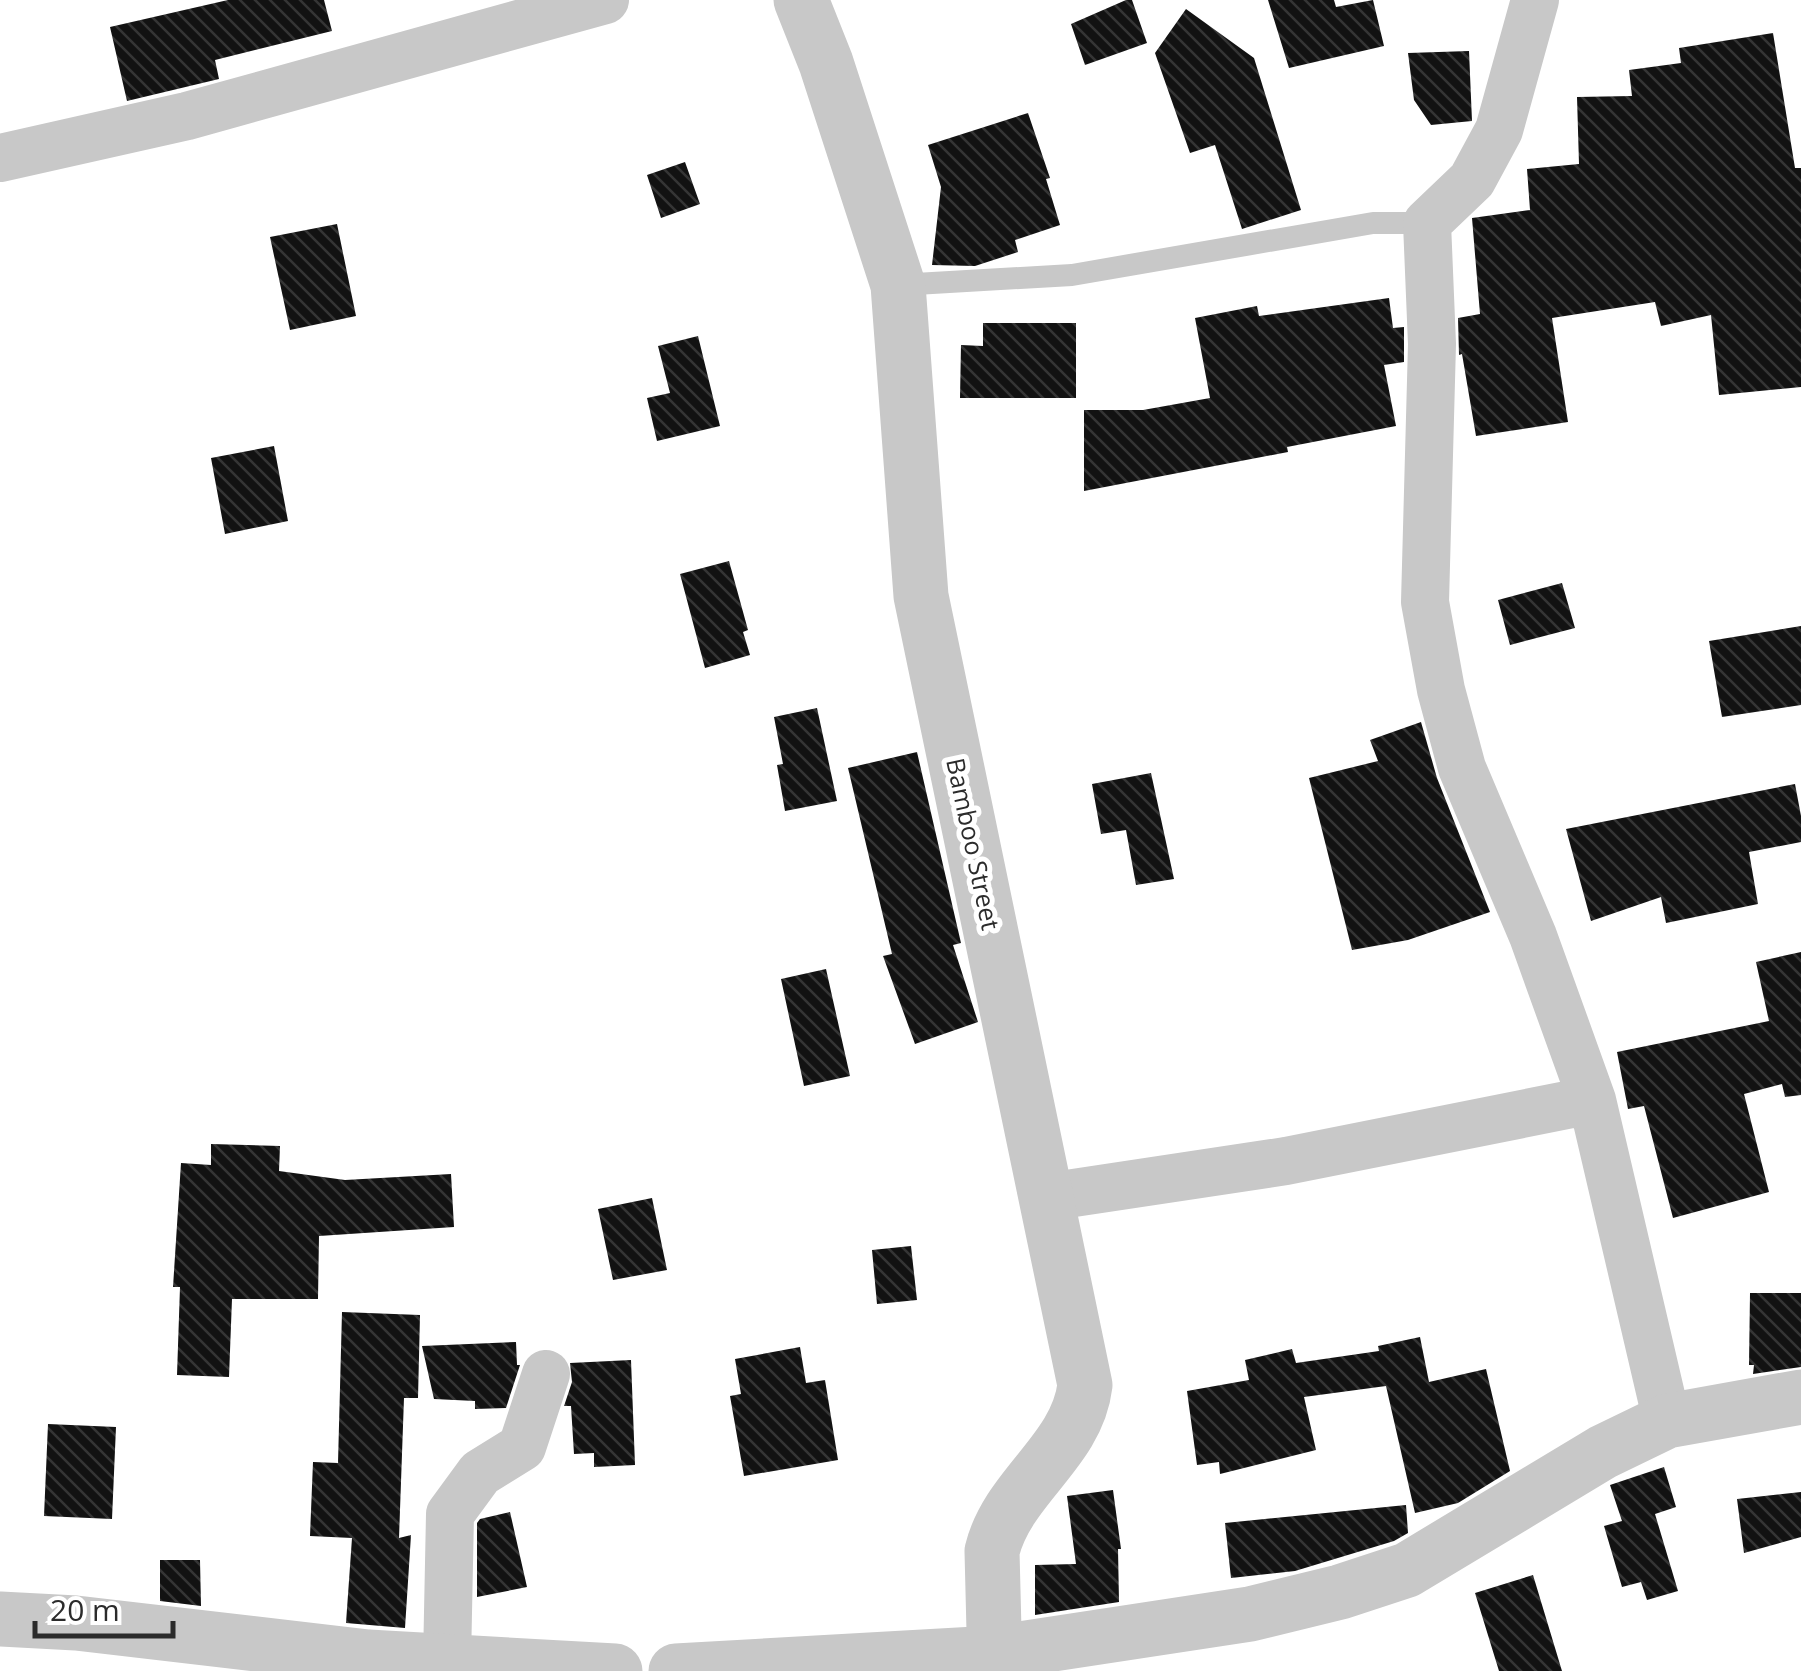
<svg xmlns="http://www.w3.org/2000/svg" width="1801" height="1671" viewBox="0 0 1801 1671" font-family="'Open Sans',sans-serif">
<defs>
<pattern id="building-back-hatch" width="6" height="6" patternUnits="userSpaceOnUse" patternTransform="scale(2.5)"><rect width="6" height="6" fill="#121212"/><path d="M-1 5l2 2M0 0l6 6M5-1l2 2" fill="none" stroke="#353535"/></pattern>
</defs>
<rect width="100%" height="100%" fill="#fff"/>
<path fill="url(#building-back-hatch)" d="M 228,0 L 324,0 L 332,31 L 215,60 L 219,79 L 127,101 L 110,27 Z
M 1126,0 L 1132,0 L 1147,43 L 1085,65 L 1071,24 Z
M 1268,0 L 1334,0 L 1336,7 L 1373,0 L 1384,46 L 1289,68 Z
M 1186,9 L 1254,58 L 1301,210 L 1242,229 L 1215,145 L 1190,153 L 1155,53 Z
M 1773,33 L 1795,168 L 1801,168 L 1801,387 L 1719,395 L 1711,315 L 1661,326 L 1655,302 L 1552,318 L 1568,422 L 1476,436 L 1462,354 L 1459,355 L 1458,318 L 1480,314 L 1472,218 L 1530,210 L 1527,169 L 1579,164 L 1577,97 L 1632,96 L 1629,70 L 1681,63 L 1679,48 Z
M 1469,51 L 1472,121 L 1431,125 L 1414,100 L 1408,53 Z
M 1028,113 L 1050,178 L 1046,179 L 1060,225 L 1015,240 L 1018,252 L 975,266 L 932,265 L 941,187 L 928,145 Z
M 685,162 L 700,204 L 661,218 L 647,175 Z
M 337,224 L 356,316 L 290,330 L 270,237 Z
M 1389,298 L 1393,328 L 1404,327 L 1404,362 L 1384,365 L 1396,426 L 1287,447 L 1288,452 L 1084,491 L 1084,410 L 1143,410 L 1210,398 L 1195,318 L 1257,306 L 1259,316 Z
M 983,323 L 1076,323 L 1076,398 L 960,398 L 961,345 L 983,346 Z
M 698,336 L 720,426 L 657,441 L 647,398 L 670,393 L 658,346 Z
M 274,446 L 288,521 L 225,534 L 211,458 Z
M 729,561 L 748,630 L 743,632 L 750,655 L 705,668 L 680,574 Z
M 1562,583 L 1575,628 L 1510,645 L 1498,600 Z
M 1801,626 L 1801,705 L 1722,717 L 1709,641 Z
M 817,708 L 837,801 L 785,811 L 777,765 L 783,764 L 774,717 Z
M 1421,722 L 1437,778 L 1490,912 L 1408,940 L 1352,950 L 1309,778 L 1378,761 L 1370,740 Z
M 917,752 L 961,943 L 953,945 L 978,1022 L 915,1044 L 883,956 L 892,954 L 848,768 Z
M 1151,773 L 1174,879 L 1136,885 L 1126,830 L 1101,834 L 1092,784 Z
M 1795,784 L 1801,816 L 1801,842 L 1749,852 L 1758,904 L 1666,923 L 1661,897 L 1591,921 L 1566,829 Z
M 1801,952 L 1801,1095 L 1785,1097 L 1782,1084 L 1744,1094 L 1769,1192 L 1673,1218 L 1644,1106 L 1628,1109 L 1617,1052 L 1769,1021 L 1756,962 Z
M 826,969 L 850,1076 L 804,1086 L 781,979 Z
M 211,1144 L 280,1146 L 279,1171 L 345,1180 L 451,1174 L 454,1227 L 319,1236 L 318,1299 L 232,1299 L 229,1377 L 177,1375 L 180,1287 L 173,1287 L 181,1163 L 211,1165 Z
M 652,1198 L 667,1270 L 613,1280 L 598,1209 Z
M 911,1246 L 917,1300 L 877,1304 L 872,1250 Z
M 1750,1293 L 1801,1293 L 1801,1367 L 1753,1374 L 1754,1365 L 1749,1365 Z
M 342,1312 L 420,1315 L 418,1398 L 404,1398 L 399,1538 L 411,1535 L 405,1628 L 346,1623 L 352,1538 L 310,1536 L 313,1462 L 338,1463 Z
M 1420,1337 L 1429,1382 L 1486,1369 L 1510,1471 L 1458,1503 L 1415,1513 L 1386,1386 L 1304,1397 L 1316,1450 L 1220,1474 L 1219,1462 L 1197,1465 L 1187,1391 L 1249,1380 L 1245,1360 L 1292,1349 L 1296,1363 L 1379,1351 L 1378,1346 Z
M 516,1342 L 517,1365 L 520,1365 L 506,1408 L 475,1409 L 475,1401 L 434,1399 L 422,1346 Z
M 800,1347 L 806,1383 L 825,1380 L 838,1460 L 744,1476 L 730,1396 L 741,1394 L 735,1359 Z
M 631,1360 L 635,1465 L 594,1467 L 594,1453 L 574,1454 L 571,1406 L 564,1406 L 572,1382 L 570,1363 Z
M 48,1424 L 116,1427 L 112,1519 L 44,1516 Z
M 1664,1467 L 1676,1507 L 1655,1514 L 1678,1591 L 1647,1600 L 1641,1582 L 1622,1587 L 1604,1526 L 1622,1521 L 1610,1485 Z
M 1113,1490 L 1121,1549 L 1118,1549 L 1119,1602 L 1035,1615 L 1035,1565 L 1076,1564 L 1067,1496 Z
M 1801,1492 L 1801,1537 L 1744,1553 L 1737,1499 Z
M 1406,1505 L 1408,1533 L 1394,1541 L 1295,1571 L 1231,1578 L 1225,1523 Z
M 510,1512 L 527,1587 L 477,1597 L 477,1523 L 480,1519 Z
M 160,1560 L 200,1560 L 201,1606 L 160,1601 Z
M 1533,1575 L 1562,1671 L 1499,1671 L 1475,1593 Z"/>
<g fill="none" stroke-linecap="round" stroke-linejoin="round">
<path stroke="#c8c8c8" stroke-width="22" d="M 898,285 L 1072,275 L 1373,223 L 1427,223"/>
<path stroke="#c8c8c8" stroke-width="48" d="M 1535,0 L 1499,130 L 1472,180 L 1427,223 L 1432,344 L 1425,602 L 1441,690 L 1462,768 L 1533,936 L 1592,1100 L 1667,1421
M 0,158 L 187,116 L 605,0
M 1047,1197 L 1286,1161 L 1592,1100
M 447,1662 L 450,1514 L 480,1473 L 522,1447 L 546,1374"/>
<path stroke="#c8c8c8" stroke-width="55" d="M 801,0 L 826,63 L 898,285 L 921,596 L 1085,1385 C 1077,1452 1008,1486 992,1551 L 995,1671
M 0,1619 L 76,1623 L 368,1657 L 615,1671
M 676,1671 L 994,1653 L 1250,1614 L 1340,1592 L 1407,1570 L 1603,1452 L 1667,1421 L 1801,1397"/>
</g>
<g text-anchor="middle" stroke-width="10" stroke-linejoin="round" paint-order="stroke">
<g font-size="25" fill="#2b2b2b" stroke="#fff">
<text transform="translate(973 844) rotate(78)" y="9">Bamboo Street</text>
</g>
</g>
<path d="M35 1621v15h138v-15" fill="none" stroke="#2b2b2b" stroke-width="5"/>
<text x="50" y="1621" font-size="30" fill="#2b2b2b" stroke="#ffffff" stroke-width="8" paint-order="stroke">20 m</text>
</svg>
